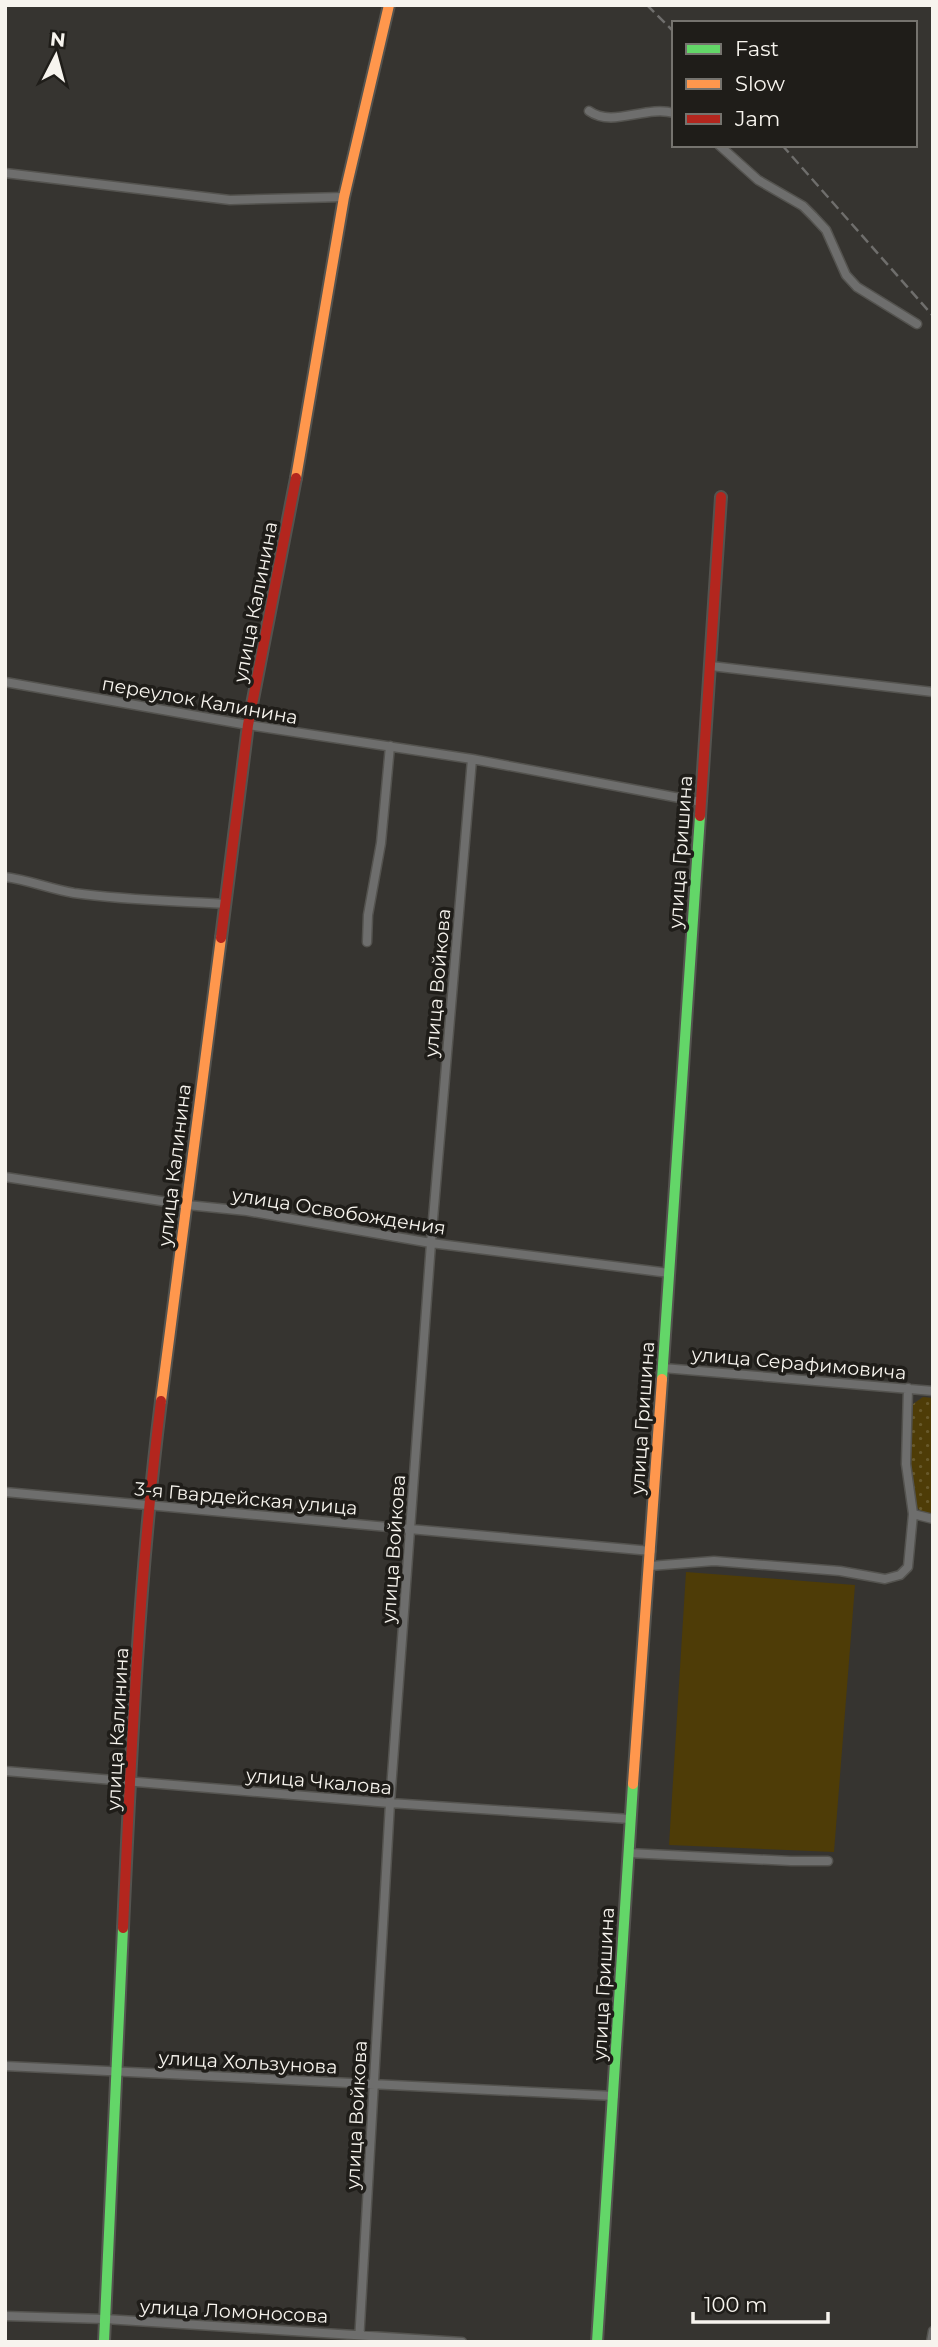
<svg xmlns="http://www.w3.org/2000/svg" width="938" height="2347" viewBox="0 0 938 2347" font-family="Montserrat,sans-serif">
<defs>
<pattern id="park-dots" width="8" height="8" patternUnits="userSpaceOnUse" patternTransform="scale(1.75)"><rect width="8" height="8" fill="#4e3c07"/><path d="M2 2h.1M6 6h.1" fill="none" stroke="#68592b" stroke-width="1.8" stroke-linecap="round"/></pattern>
</defs>
<rect width="100%" height="100%" fill="#363430"/>
<path fill="url(#park-dots)" d="M 923,1397 L 933,1398 L 933,1516 L 922,1512 L 914,1505 L 910,1463 L 913,1404 Z"/>
<path fill="#4e3c07" d="M 686,1572 L 855,1585 L 834,1852 L 669,1845 Z"/>
<g fill="none" stroke-linecap="round" stroke-linejoin="round">
<g stroke="#54534f" stroke-width="11">
<path id="street" d="M 589,111 C 613,128 645,105 674,113
M 719,145 L 758,180 L 803,206 L 813,216 L 826,230 L 846,275 L 857,287 L 917,324
M 5,173 L 230,200 L 344,197
M 711,666 L 933,692
M 5,682 L 248,725 L 472,759 L 701,802
M 5,877 C 29,880 50,889 74,893 C 123,900 174,901 225,904
M 367,942 L 368,915 L 381,843 L 390,746
M 5,1177 L 187,1205 L 247,1211 L 431,1243 L 669,1273
M 663,1368 L 933,1391
M 5,1492 L 651,1551
M 913,1514 L 933,1519
M 650,1566 L 714,1561 L 840,1571 L 885,1579 L 900,1575 L 908,1567 L 913,1514 L 906,1464 L 908,1388
M 5,1771 L 390,1803 L 630,1819
M 628,1853 L 791,1861 L 828,1861
M 5,2066 L 614,2096
M 5,2316 L 105,2319 L 462,2342
M 359,2342 L 390,1803 L 431,1243 L 472,759
M 931,2342 L 933,2331"/>
</g>
<g stroke="#54534f" stroke-width="14">
<path id="fast" d="M 662,1379 L 700,816
M 104,2342 L 123,1928
M 597,2342 L 633,1784"/>
</g>
<g stroke="#54534f" stroke-width="14">
<path id="slow" d="M 296,478 L 344,197 L 389,5
M 161,1401 L 221,938
M 633,1784 L 662,1379"/>
</g>
<g stroke="#54534f" stroke-width="14">
<path id="jam" d="M 700,816 L 721,497
M 221,938 L 248,725 L 296,478
M 123,1928 C 131,1752 139,1576 161,1401"/>
</g>
<use href="#street" stroke="#6e6e6d" stroke-width="8"/>
<use href="#fast" stroke="#63d668" stroke-width="10"/>
<use href="#slow" stroke="#ff974d" stroke-width="10"/>
<use href="#jam" stroke="#b3261e" stroke-width="10"/>
<path stroke="#6f6e6c" stroke-width="2.5" stroke-dasharray="10 5" stroke-linecap="butt" d="M 647,5 L 674,32
M 782,145 L 933,316"/>
</g>
<g text-anchor="middle" stroke-width="7" stroke-linejoin="round" paint-order="stroke">
<g font-size="19" fill="#f7f4ee" stroke="#1f1d19">
<text transform="translate(255 602) rotate(-79)" y="7">улица Калинина</text>
<text transform="translate(200 700) rotate(10)" y="7">переулок Калинина</text>
<text transform="translate(680 852) rotate(-86)" y="7">улица Гришина</text>
<text transform="translate(437 983) rotate(-85)" y="7">улица Войкова</text>
<text transform="translate(174 1165) rotate(-83)" y="7">улица Калинина</text>
<text transform="translate(339 1211) rotate(9)" y="7">улица Освобождения</text>
<text transform="translate(799 1363) rotate(5)" y="7">улица Серафимовича</text>
<text transform="translate(642 1418) rotate(-86)" y="7">улица Гришина</text>
<text transform="translate(246 1498) rotate(5)" y="7">3-я Гвардейская улица</text>
<text transform="translate(393 1549) rotate(-86)" y="7">улица Войкова</text>
<text transform="translate(117 1729) rotate(-87)" y="7">улица Калинина</text>
<text transform="translate(319 1781) rotate(5)" y="7">улица Чкалова</text>
<text transform="translate(603 1984) rotate(-87)" y="7">улица Гришина</text>
<text transform="translate(248 2062) rotate(3)" y="7">улица Хользунова</text>
<text transform="translate(356 2115) rotate(-87)" y="7">улица Войкова</text>
<text transform="translate(234 2311) rotate(3)" y="7">улица Ломоносова</text>
</g>
</g>
<rect width="938" height="2347" fill="none" stroke="#f7f4ee" stroke-width="14"/>
<rect x="672" y="21" width="245" height="126" fill="#1f1d19" stroke="#75736e" stroke-width="2"/>
<rect x="686" y="44" width="35" height="10" fill="#63d668" stroke="#75736e" stroke-width="2"/>
<text x="735" y="56" font-size="21" fill="#f7f4ee">Fast</text>
<rect x="686" y="79" width="35" height="10" fill="#ff974d" stroke="#75736e" stroke-width="2"/>
<text x="735" y="91" font-size="21" fill="#f7f4ee">Slow</text>
<rect x="686" y="114" width="35" height="10" fill="#b3261e" stroke="#75736e" stroke-width="2"/>
<text x="735" y="126" font-size="21" fill="#f7f4ee">Jam</text>
<g transform="translate(56 56) rotate(6)" stroke="#1f1d19" stroke-width="5" paint-order="stroke">
<path d="M0-5L12 26L0 18L-12 26Z" fill="#f7f4ee"/>
<text y="-10" font-size="19" font-weight="bold" text-anchor="middle" fill="#f7f4ee">N</text>
</g>
<path d="M693 2312v10h135v-10" fill="none" stroke="#f7f4ee" stroke-width="3.5"/>
<text x="704" y="2312" font-size="21" fill="#f7f4ee" stroke="#1f1d19" stroke-width="5" paint-order="stroke">100 m</text>
</svg>
